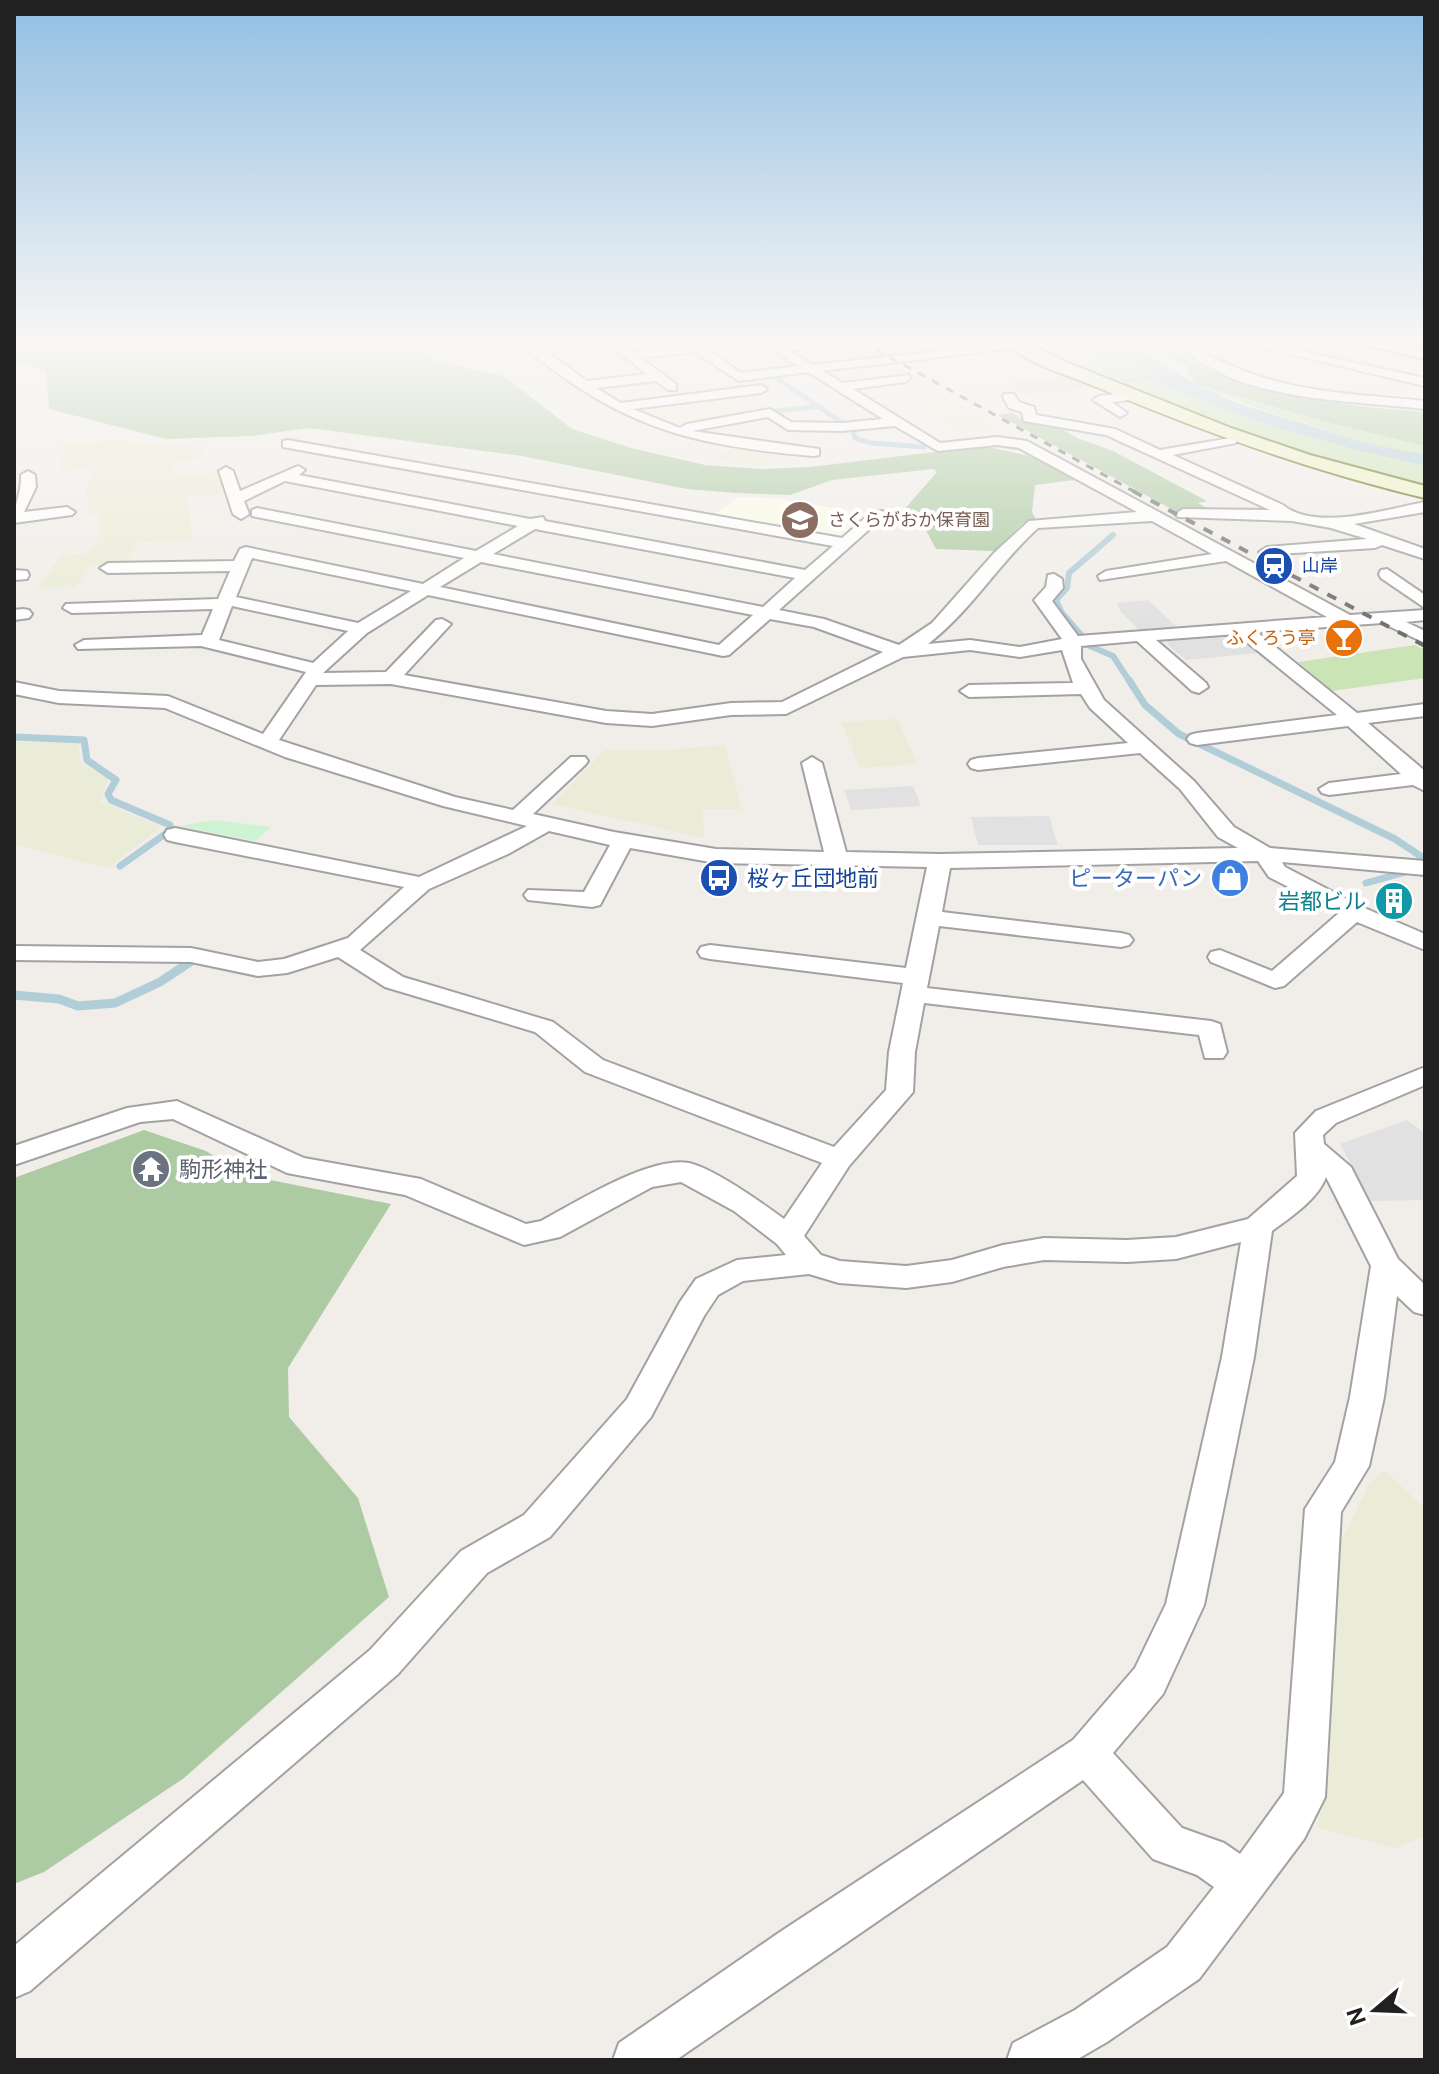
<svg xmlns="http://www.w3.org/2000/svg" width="1439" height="2074" viewBox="0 0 1439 2074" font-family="'Public Sans','Noto Sans JP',sans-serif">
<rect width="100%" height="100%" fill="#f1eee9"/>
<path fill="#fbfce7" d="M 739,497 L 774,498 L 870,514 L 844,537 L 713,515 Z"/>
<path fill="#eaecd7" d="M 478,342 L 516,342 L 525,350 L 500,352 L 505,366 L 487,368 L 444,359 L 438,347 Z
M 551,369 L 582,390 L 536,395 L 511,374 Z
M 935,392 L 997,428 L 963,433 L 908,398 Z
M 746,393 L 769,410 L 673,427 L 629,409 L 663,404 L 680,417 L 716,411 L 701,398 Z
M 121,441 L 202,447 L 204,458 L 171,463 L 177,477 L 219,472 L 224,494 L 187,498 L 193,540 L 139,542 L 125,564 L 90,565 L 76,587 L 37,588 L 61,555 L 85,554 L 100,535 L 98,514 L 89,514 L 86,491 L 92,468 L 60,471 L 64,442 Z
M 731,447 L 740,448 L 775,453 L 764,466 L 715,461 Z
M 897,719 L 918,764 L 860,768 L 841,722 Z
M 14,742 L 79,742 L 80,762 L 108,779 L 100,801 L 162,827 L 108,868 L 14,844 Z
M 725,745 L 742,809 L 703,809 L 704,838 L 552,804 L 605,750 L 664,750 Z
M 1385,1470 L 1425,1509 L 1425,1836 L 1395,1848 L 1316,1827 L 1328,1791 L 1339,1546 L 1370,1482 Z"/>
<path fill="#cbe4b6" d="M 1059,342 L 1103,342 L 1104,348 L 1150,374 L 1111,380 L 1080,364 L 1094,362 Z
M 1149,380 L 1264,424 L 1357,450 L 1425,466 L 1425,487 L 1261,442 L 1118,383 Z
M 1197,384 L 1322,421 L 1425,446 L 1425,455 C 1387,453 1351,439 1316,427 C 1275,414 1236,402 1197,384 Z
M 1415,645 L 1425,650 L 1425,678 L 1332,691 L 1298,662 Z"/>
<path fill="#adcba3" d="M 14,342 L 98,342 L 84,346 L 196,342 L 414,342 L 442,363 L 504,376 L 572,429 L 631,448 L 705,465 L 762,469 L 810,467 L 984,446 L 1034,457 L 1074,480 L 1035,485 L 1032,512 L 1036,520 L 1023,523 L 994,551 L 936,549 L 921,521 L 902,512 L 937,472 L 933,469 L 832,480 L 790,495 L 735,493 L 687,489 L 522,456 L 309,428 L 250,436 L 166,439 L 49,409 L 46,372 L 14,360 Z
M 1150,342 L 1171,342 L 1165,347 C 1221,382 1286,396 1351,405 C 1376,409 1401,409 1425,412 L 1425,446 L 1322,421 L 1197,384 L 1187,372 L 1189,368 Z
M 1012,413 L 1022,419 L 1055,425 L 1077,438 L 1113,451 L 1207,501 L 1198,503 L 1208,509 L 1177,512 L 998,415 Z
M 144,1130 L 206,1151 L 245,1175 L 391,1204 L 288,1368 L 289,1417 L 358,1498 L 389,1597 L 184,1778 L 44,1872 L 14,1884 L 14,1178 Z"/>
<path fill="#cdf4d2" d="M 214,820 L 271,827 L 255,841 L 179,826 Z"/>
<path fill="#e1e1e1" d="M 1068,376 L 1094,388 L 1021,395 L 1012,382 Z
M 1148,600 L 1178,628 L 1140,631 L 1120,611 L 1117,603 Z
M 1234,637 L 1244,640 L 1258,653 L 1186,660 L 1167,644 L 1168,641 Z
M 913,786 L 921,806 L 851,810 L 844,790 Z
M 1049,816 L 1058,845 L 978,845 L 971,817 Z
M 1407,1120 L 1425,1133 L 1425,1200 L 1371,1201 L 1340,1144 Z"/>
<path fill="#b0cdd8" d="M 1103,342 L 1133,342 L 1151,357 L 1197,384 L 1234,402 L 1365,443 L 1425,455 L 1425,466 L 1357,450 L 1264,424 L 1149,380 L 1125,382 L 1119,379 L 1149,374 L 1104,348 Z"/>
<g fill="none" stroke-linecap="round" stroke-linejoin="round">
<path stroke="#b0cdd8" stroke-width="5" d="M 911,342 L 919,352
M 775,377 L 844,424
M 777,411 L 820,406
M 853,430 L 855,438 L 870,443 L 924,447"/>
<path stroke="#b0cdd8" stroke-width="6" d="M 1083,637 L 1062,613 L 1056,600 L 1067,588 L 1069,573 L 1113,535
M 1083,643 L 1113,656 L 1130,682"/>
<path stroke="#b0cdd8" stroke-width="7" d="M 1129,680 L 1145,705 L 1179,734 L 1395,839 L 1425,859
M 14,737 L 84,740 L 87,760 L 116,780 L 108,794 L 111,800 L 170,825 L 168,832 L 120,866
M 1366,883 L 1413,870"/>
<path stroke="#b0cdd8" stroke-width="9" d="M 14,995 L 59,999 L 78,1006 L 115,1003 L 160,982 L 190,962"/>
<g stroke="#a2a2a2" stroke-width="4">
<path id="street" d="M 520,342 L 534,342 L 587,381 L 647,374 L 605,342 L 619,342 L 632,352 L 697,342 L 741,373 L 798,366 L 761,342 L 780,345 L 845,342 L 790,351 L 812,365 L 1020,342 L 1019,347 L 1015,348 L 822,371 L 843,383 L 909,375 L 911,378 L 905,382 L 853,389 L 940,443 L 997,437 L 1027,441 L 1350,615 L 1425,610 L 1425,620 L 1406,622 L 1425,631 L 1425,643 L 1382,623 L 1257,632 L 1357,713 L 1425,704 L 1425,716 L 1368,723 L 1425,771 L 1425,791 L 1413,785 L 1329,795 L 1322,793 L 1319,789 L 1329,783 L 1401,774 L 1348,726 L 1197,745 L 1190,743 L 1187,739 L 1190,735 L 1197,733 L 1337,715 L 1237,634 L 1156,640 L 1206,683 L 1208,687 L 1199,693 L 1192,691 L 1137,641 L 1081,646 L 1081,659 L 1104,700 L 1194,781 L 1234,827 L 1270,848 L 1425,861 L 1425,875 L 1282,862 L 1285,867 L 1362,907 L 1425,934 L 1425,950 L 1357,922 L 1284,986 L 1275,988 L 1211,962 L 1208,957 L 1211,952 L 1220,950 L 1272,971 L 1339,913 L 1269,877 L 1258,861 L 950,868 L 942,912 L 1121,933 L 1129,935 L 1133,940 L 1129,945 L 1121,947 L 939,926 L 927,988 L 1211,1021 L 1220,1024 L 1227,1052 L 1223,1058 L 1205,1058 L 1199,1035 L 924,1003 L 915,1052 L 913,1092 L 849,1166 L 804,1236 L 821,1255 L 840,1261 L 906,1266 L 952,1260 L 1003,1245 L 1044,1238 L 1127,1240 L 1176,1237 L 1248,1219 L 1297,1176 L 1295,1133 L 1316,1111 L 1425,1067 L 1425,1085 L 1336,1123 L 1323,1135 L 1324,1144 L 1351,1167 L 1398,1259 L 1425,1285 L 1425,1315 L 1414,1312 L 1397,1296 L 1384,1397 L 1369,1466 L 1341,1512 L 1325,1797 L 1304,1839 L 1199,1979 L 1107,2042 L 1076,2060 L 1007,2060 L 1013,2043 L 1075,2010 L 1167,1947 L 1214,1887 L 1197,1875 L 1153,1859 L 1083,1780 L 676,2060 L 613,2060 L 619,2043 L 780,1932 L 1073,1740 L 1135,1668 L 1166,1604 L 1222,1357 L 1241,1242 L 1176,1259 L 1127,1262 L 1044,1260 L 1003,1267 L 952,1282 L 906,1288 L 839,1283 L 809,1274 L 743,1281 L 718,1295 L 704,1316 L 651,1417 L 550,1537 L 487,1573 L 398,1674 L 30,1991 L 14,1998 L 14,1946 L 370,1650 L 461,1551 L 524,1515 L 627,1399 L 680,1302 L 696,1279 L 737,1260 L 786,1255 L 777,1244 L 734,1211 L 681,1182 L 652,1187 L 560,1237 L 524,1245 L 405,1195 L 287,1173 L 173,1119 L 140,1122 L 14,1165 L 14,1146 L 127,1108 L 177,1101 L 304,1158 L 421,1179 L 526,1224 L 541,1221 C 577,1202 649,1156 689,1163 C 715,1169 762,1203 784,1219 L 822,1163 L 585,1072 L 535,1032 L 385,987 L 338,957 L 287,973 L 258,976 L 191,962 L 14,960 L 14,946 L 191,948 L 258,962 L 284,959 L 348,938 L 404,887 L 175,842 L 167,840 L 164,835 L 167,830 L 175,828 L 419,877 L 527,826 L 443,806 L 285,757 L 165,708 L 59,703 L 14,694 L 14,682 L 59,691 L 168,696 L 263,734 L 306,672 L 201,646 L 78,649 L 75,645 L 84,640 L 202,635 L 213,609 L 72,613 L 63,608 L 66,604 L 218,599 L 230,571 L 108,573 L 100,568 L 108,563 L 234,561 L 240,549 L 246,547 L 423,584 L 464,558 L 252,516 L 252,510 L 257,508 L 476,551 L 518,526 L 285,481 L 244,501 L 249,514 L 241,519 L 233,514 L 219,471 L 226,467 L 233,471 L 240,491 L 298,466 L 305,470 L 299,475 L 530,519 L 543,517 L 545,521 L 805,570 L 833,546 L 283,447 L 283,441 L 288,440 L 842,538 L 873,511 L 883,511 L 883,517 L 779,610 L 824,619 L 899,645 L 932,623 L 995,552 L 1029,521 L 1137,512 L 1019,448 L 997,445 L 938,451 L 895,426 L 842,431 L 788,430 L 768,417 L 692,431 L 819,449 L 819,455 L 814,456 C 720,448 648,436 569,381 C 552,369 534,357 520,342 ZM 695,352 L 739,381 L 808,372 L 883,419 L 842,423 L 791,422 L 770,409 L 687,424 L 680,428 L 633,409 L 761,393 L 767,389 L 761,385 L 621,403 L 596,388 L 656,381 L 668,390 L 676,390 L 676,384 L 641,358 ZM 1152,521 L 1212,554 L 1106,571 L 1098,576 L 1100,580 L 1226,561 L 1327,617 L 1078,636 L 1052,601 L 1063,588 L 1062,579 L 1054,574 L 1048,575 L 1046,587 L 1034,600 L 1062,639 L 1020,647 L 970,640 L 928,644 C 971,611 998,564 1038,528 ZM 535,529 L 795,578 L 763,607 L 493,554 ZM 252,558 L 411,591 L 358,623 L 236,597 ZM 481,562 L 753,615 L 719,645 L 440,587 ZM 428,595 L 723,656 L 729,655 L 770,619 L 814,627 L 883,652 L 782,702 L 731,703 L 652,714 L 606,711 L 404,675 L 451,624 L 442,619 L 436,620 L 386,672 L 323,673 L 367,633 ZM 232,606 L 348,631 L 313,663 L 219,640 ZM 970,650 L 1020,657 L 1062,650 L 1073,683 L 969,685 L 960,691 L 969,697 L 1081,694 L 1090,708 L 1128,743 L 978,758 L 971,760 L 968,764 L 971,768 L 978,770 L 1140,753 L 1180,789 L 1218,837 L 1238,848 L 940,854 L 846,852 L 822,763 L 812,757 L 802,763 L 824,852 L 716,849 L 614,832 L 533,814 L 585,765 L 588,761 L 585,757 L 571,757 L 513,810 L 455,797 L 279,740 L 316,685 L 391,684 L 606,723 L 652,726 L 731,715 L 786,714 L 903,657 ZM 549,831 L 610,845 L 584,892 L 528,890 L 524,895 L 528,900 L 592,907 L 600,905 L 630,848 L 716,863 L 927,867 L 906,968 L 710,945 L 701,947 L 698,952 L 701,957 L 710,959 L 903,983 L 889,1052 L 886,1090 L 834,1147 L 603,1060 L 553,1022 L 403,977 L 360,950 L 429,889 L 508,854 ZM 1326,1177 L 1371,1266 L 1350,1397 L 1335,1462 L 1305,1509 L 1284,1793 L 1240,1854 L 1224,1843 L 1182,1828 L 1113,1753 L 1163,1694 L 1204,1605 L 1254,1357 L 1272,1231 C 1291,1217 1318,1199 1326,1177 Z
M 1178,342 L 1202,342 L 1192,346 C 1273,393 1335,392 1425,401 L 1425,409 C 1364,402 1301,402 1242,382 C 1219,374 1198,360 1177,348 Z
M 1237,342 L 1260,342 L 1425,378 L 1425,386 Z
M 1124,393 L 1130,397 L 1129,400 L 1112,402 L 1127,413 L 1120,417 L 1093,400 L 1099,396 Z
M 1004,394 L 1014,394 L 1019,402 L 1034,407 L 1036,415 L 1115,429 L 1160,450 L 1236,437 L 1236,443 L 1173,455 L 1283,505 C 1315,532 1387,509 1425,502 L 1425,512 L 1354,524 L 1425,549 L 1425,559 L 1382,545 L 1375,548 L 1261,555 L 1259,552 L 1267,547 L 1367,539 L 1331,528 L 1292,521 L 1178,517 L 1175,514 L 1183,509 L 1270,510 L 1106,435 L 1024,421 L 1022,412 L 1009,408 L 1003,397 Z
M 28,471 L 35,475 L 36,487 L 24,512 L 67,507 L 75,512 L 72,515 L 14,523 C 14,503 22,492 21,475 Z
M 1387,569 L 1425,595 L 1425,608 L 1381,578 L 1379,574 L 1381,570 Z
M 14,570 L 27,571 L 29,575 L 27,579 L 14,580 Z
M 23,609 L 29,610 L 32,614 L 29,618 L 14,620 L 14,610 Z"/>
</g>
<g stroke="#606e13" stroke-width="4">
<path id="secondary" d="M 1006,342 L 1026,342 L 1066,362 L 1231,428 L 1310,455 L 1425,486 L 1425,498 C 1312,471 1206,433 1099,388 C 1070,375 1028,366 1006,342 Z
M 1362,342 L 1394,342 L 1425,349 L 1425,359 L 1364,345 Z"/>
</g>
<use href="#street" fill="#fff" fill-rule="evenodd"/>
<use href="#secondary" fill="#eef3c5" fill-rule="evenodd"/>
<path stroke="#6f6f6f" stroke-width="3" stroke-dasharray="8 8" stroke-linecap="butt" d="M 862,342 L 1137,493"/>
<path stroke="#6f6f6f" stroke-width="4" stroke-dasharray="10 10" stroke-linecap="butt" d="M 1133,491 L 1425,646"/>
</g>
<linearGradient id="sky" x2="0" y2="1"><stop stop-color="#91bee2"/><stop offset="0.54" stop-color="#f9f7f5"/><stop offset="1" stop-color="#f9f7f5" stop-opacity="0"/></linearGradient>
<rect width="1439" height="633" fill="url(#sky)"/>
<defs>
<g id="school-disc" transform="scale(2)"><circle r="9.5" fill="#8d6e63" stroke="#fff"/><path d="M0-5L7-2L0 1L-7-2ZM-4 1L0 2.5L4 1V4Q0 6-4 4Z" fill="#fff"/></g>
<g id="station-disc" transform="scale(2)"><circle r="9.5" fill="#1a4fb4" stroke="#fff"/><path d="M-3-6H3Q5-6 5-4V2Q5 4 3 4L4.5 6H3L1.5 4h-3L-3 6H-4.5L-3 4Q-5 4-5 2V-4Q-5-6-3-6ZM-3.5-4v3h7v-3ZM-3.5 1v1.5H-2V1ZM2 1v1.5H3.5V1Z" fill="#fff"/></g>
<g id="bar-disc" transform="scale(2)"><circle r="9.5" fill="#e8710a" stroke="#fff"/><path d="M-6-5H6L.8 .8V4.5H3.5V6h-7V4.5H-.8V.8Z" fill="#fff"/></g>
<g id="bus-disc" transform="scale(2)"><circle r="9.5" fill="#1a4fb4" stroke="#fff"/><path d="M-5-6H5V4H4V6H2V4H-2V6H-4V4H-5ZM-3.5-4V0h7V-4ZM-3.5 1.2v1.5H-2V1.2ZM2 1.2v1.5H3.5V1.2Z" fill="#fff"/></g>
<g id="shop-disc" transform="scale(2)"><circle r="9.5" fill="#3f7fe0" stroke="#fff"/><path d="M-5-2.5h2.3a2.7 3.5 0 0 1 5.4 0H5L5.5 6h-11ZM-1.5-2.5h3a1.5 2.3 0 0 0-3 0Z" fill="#fff"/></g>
<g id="building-disc" transform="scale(2)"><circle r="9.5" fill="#0f9aa8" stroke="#fff"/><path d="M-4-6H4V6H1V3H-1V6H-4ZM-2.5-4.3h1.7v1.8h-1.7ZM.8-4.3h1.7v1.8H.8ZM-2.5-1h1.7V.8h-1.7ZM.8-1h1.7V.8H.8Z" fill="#fff"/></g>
<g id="temple-disc" transform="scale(2)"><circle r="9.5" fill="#6b7280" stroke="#fff"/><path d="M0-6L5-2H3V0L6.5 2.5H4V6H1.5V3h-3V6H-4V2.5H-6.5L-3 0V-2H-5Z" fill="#fff"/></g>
</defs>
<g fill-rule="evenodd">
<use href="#school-disc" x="800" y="520"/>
<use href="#station-disc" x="1274" y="566"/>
<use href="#bar-disc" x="1344" y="638"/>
<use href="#bus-disc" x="719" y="878"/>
<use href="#shop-disc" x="1230" y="878"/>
<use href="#building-disc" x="1394" y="901"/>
<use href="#temple-disc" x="151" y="1169"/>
</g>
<g text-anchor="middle" stroke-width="8" stroke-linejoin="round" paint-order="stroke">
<g font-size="18" fill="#785e54" stroke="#fff" text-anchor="start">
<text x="828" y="526">さくらがおか保育園</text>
</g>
<g font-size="18" fill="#164399" stroke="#fff" text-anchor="start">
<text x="1302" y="572">山岸</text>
</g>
<g font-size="18" fill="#c56008" stroke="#fff" text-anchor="end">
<text x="1316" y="644">ふくろう亭</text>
</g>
<g font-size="22" fill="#164399" stroke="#fff" text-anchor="start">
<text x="747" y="886">桜ヶ丘団地前</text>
</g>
<g font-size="22" fill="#366cbe" stroke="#fff" text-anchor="end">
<text x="1202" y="886">ピーターパン</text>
</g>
<g font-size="22" fill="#0d838f" stroke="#fff" text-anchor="end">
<text x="1366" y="909">岩都ビル</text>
</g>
<g font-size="22" fill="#5b616d" stroke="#fff" text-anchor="start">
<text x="179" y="1177">駒形神社</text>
</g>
</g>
<rect width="1439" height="2074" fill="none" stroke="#212121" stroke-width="32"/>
<g transform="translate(1375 2010) rotate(251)" stroke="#ffffff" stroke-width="6" paint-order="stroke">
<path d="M0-6L14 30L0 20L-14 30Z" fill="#212121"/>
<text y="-12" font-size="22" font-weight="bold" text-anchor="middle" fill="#212121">N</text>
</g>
</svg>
